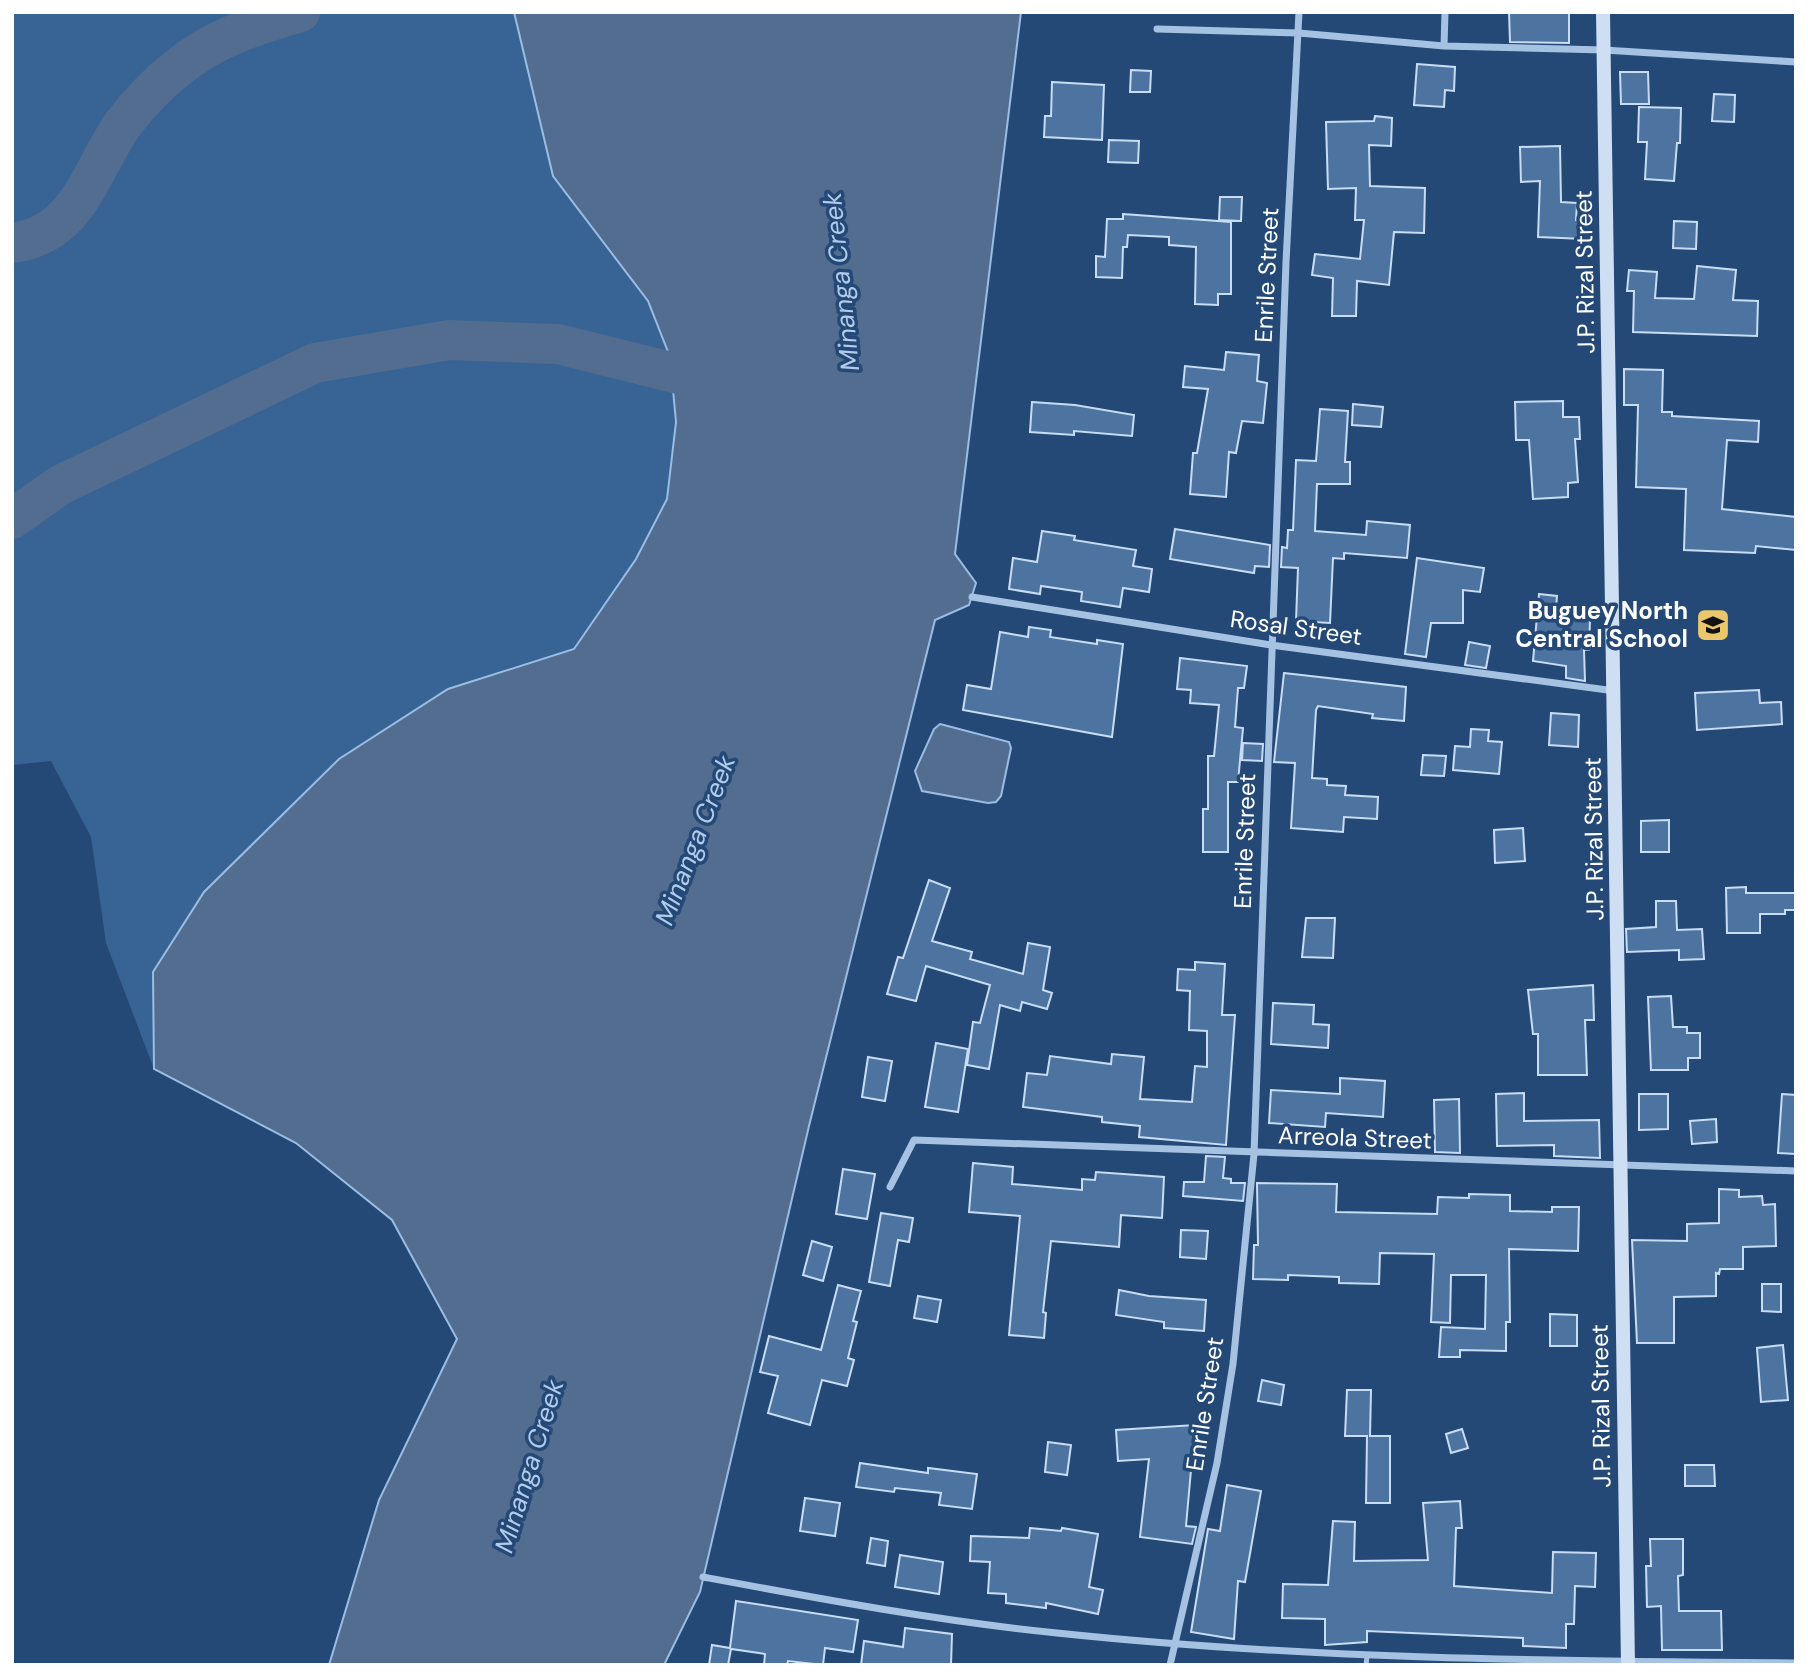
<svg xmlns="http://www.w3.org/2000/svg" width="1808" height="1677" viewBox="0 0 1808 1677" font-family="'DM Sans',sans-serif">
<rect width="100%" height="100%" fill="#254977"/>
<path fill="#386395" d="M 12,12 L 514,12 L 553,176 L 648,301 L 670,357 L 676,422 L 667,499 L 636,559 L 574,649 L 448,689 L 153,972 L 154,1069 L 106,943 L 91,837 L 51,761 L 12,765 Z"/>
<path fill="#526d8f" stroke="#9abde4" stroke-width="2" d="M 514,12 L 1021,12 L 955,554 L 976,583 L 969,605 L 935,620 L 809,1126 L 700,1592 L 664,1665 L 329,1665 L 379,1500 L 457,1339 L 392,1220 L 296,1143 L 154,1069 L 153,972 L 204,892 L 339,759 L 448,689 L 574,649 L 636,559 L 667,499 L 676,422 L 670,357 L 648,301 L 553,176 Z
M 940,724 L 1009,742 L 1011,748 L 1001,796 L 996,802 L 988,803 L 922,791 L 915,771 L 934,729 Z"/>
<g fill="none" stroke-linecap="round" stroke-linejoin="round">
<path stroke="#526d8f" stroke-width="40" d="M 12,243 C 79,235 90,171 123,124 C 137,106 157,84 175,70 C 213,38 253,26 300,12
M 12,519 L 60,485 L 315,363 L 449,340 L 558,344 L 723,385"/>
</g>
<path fill="#4d73a1" stroke="#c8dcf3" stroke-width="2" d="M 1509,12 L 1569,12 L 1569,43 L 1510,42 Z
M 1417,64 L 1455,67 L 1454,91 L 1445,90 L 1444,107 L 1414,105 Z
M 1131,70 L 1151,71 L 1150,92 L 1130,92 Z
M 1620,72 L 1648,72 L 1649,104 L 1621,104 Z
M 1052,82 L 1104,85 L 1102,140 L 1044,137 L 1045,116 L 1051,116 Z
M 1714,94 L 1735,95 L 1734,122 L 1712,121 Z
M 1639,107 L 1681,108 L 1680,143 L 1677,143 L 1674,181 L 1645,179 L 1647,142 L 1638,142 Z
M 1375,116 L 1392,118 L 1391,146 L 1369,145 L 1370,186 L 1425,188 L 1424,233 L 1394,232 L 1389,285 L 1357,281 L 1356,316 L 1332,316 L 1333,278 L 1312,275 L 1315,254 L 1360,259 L 1364,220 L 1355,220 L 1356,188 L 1328,189 L 1326,122 L 1374,121 Z
M 1109,140 L 1139,141 L 1138,163 L 1108,162 Z
M 1560,146 L 1561,202 L 1577,203 L 1576,220 L 1584,221 L 1584,239 L 1538,237 L 1540,181 L 1521,182 L 1520,147 Z
M 1220,197 L 1242,197 L 1241,221 L 1219,220 Z
M 1123,214 L 1231,222 L 1231,294 L 1218,294 L 1218,305 L 1195,304 L 1196,247 L 1169,245 L 1169,237 L 1128,235 L 1127,247 L 1123,247 L 1122,278 L 1096,277 L 1096,256 L 1105,257 L 1107,219 L 1123,219 Z
M 1674,221 L 1697,222 L 1696,249 L 1673,248 Z
M 1697,266 L 1736,270 L 1733,300 L 1758,301 L 1757,336 L 1633,332 L 1634,291 L 1627,291 L 1629,270 L 1657,272 L 1655,298 L 1694,299 Z
M 1226,352 L 1259,355 L 1257,381 L 1267,383 L 1263,423 L 1242,421 L 1236,453 L 1229,452 L 1226,497 L 1190,494 L 1193,453 L 1197,453 L 1208,389 L 1183,387 L 1185,366 L 1224,370 Z
M 1624,369 L 1663,370 L 1662,412 L 1672,412 L 1672,416 L 1759,421 L 1758,442 L 1727,440 L 1722,509 L 1796,517 L 1796,550 L 1756,546 L 1755,553 L 1684,550 L 1686,489 L 1636,487 L 1638,405 L 1624,405 Z
M 1563,401 L 1563,417 L 1579,417 L 1580,439 L 1575,439 L 1578,482 L 1568,483 L 1568,497 L 1533,499 L 1529,440 L 1516,440 L 1515,402 Z
M 1032,402 L 1075,405 L 1134,415 L 1132,436 L 1074,431 L 1074,435 L 1030,432 Z
M 1353,404 L 1383,407 L 1381,427 L 1352,425 Z
M 1320,409 L 1348,411 L 1345,462 L 1350,462 L 1350,484 L 1317,484 L 1315,531 L 1366,535 L 1367,521 L 1410,525 L 1407,558 L 1344,553 L 1344,559 L 1333,558 L 1330,623 L 1296,621 L 1298,568 L 1281,567 L 1282,547 L 1287,548 L 1288,530 L 1293,530 L 1296,460 L 1316,461 Z
M 1175,529 L 1270,545 L 1269,567 L 1255,566 L 1254,573 L 1170,559 Z
M 1042,531 L 1075,536 L 1074,540 L 1136,550 L 1133,566 L 1152,569 L 1149,592 L 1123,588 L 1120,607 L 1081,601 L 1082,592 L 1041,586 L 1040,594 L 1009,589 L 1013,558 L 1037,562 Z
M 1417,558 L 1484,568 L 1480,592 L 1463,590 L 1463,623 L 1431,623 L 1426,657 L 1405,654 Z
M 1539,594 L 1557,596 L 1555,620 L 1590,620 L 1589,650 L 1584,650 L 1585,681 L 1566,678 L 1566,666 L 1533,661 Z
M 1029,627 L 1051,630 L 1050,637 L 1097,644 L 1097,640 L 1123,644 L 1112,737 L 963,710 L 967,685 L 991,689 L 1000,632 L 1028,637 Z
M 1469,642 L 1490,646 L 1486,668 L 1465,665 Z
M 1180,658 L 1247,666 L 1244,688 L 1238,688 L 1235,727 L 1243,728 L 1238,782 L 1228,782 L 1228,852 L 1203,852 L 1203,809 L 1208,809 L 1208,756 L 1214,756 L 1219,705 L 1190,703 L 1191,690 L 1177,689 Z
M 1284,673 L 1406,687 L 1404,721 L 1372,718 L 1373,714 L 1318,706 L 1316,710 L 1312,778 L 1327,779 L 1327,785 L 1346,786 L 1345,795 L 1378,797 L 1377,819 L 1344,817 L 1343,832 L 1291,828 L 1295,763 L 1274,762 Z
M 1759,690 L 1760,703 L 1781,702 L 1782,724 L 1697,730 L 1695,693 Z
M 1551,713 L 1579,715 L 1578,747 L 1549,745 Z
M 1471,729 L 1489,730 L 1488,741 L 1502,742 L 1499,774 L 1453,770 L 1455,746 L 1470,747 Z
M 1243,743 L 1263,744 L 1262,761 L 1242,760 Z
M 1423,755 L 1446,756 L 1444,776 L 1421,775 Z
M 1669,820 L 1669,852 L 1641,852 L 1641,821 Z
M 1523,828 L 1525,861 L 1495,863 L 1494,830 Z
M 929,880 L 950,888 L 932,941 L 972,952 L 970,959 L 1023,974 L 1028,943 L 1050,947 L 1043,990 L 1052,993 L 1047,1009 L 1022,1002 L 1020,1011 L 1000,1005 L 989,1069 L 967,1065 L 973,1022 L 980,1023 L 990,985 L 926,966 L 916,1001 L 887,994 L 898,957 L 903,958 Z
M 1746,887 L 1746,893 L 1796,893 L 1796,910 L 1785,910 L 1785,914 L 1760,914 L 1760,933 L 1727,933 L 1726,888 Z
M 1656,901 L 1676,901 L 1677,930 L 1702,929 L 1704,959 L 1679,960 L 1679,950 L 1627,952 L 1626,929 L 1656,927 Z
M 1306,918 L 1335,918 L 1333,958 L 1302,957 Z
M 1195,962 L 1225,964 L 1222,1015 L 1235,1015 L 1226,1145 L 1139,1137 L 1140,1126 L 1102,1122 L 1102,1117 L 1023,1107 L 1027,1073 L 1047,1075 L 1050,1056 L 1111,1064 L 1112,1054 L 1144,1057 L 1140,1099 L 1192,1102 L 1195,1066 L 1207,1067 L 1207,1031 L 1189,1030 L 1190,991 L 1177,990 L 1178,969 L 1195,970 Z
M 1593,985 L 1594,1020 L 1585,1020 L 1587,1075 L 1538,1075 L 1538,1034 L 1533,1034 L 1528,990 Z
M 1671,996 L 1673,1027 L 1687,1027 L 1687,1033 L 1700,1033 L 1700,1058 L 1688,1058 L 1688,1070 L 1651,1070 L 1648,997 Z
M 1273,1003 L 1314,1005 L 1313,1024 L 1329,1025 L 1328,1048 L 1271,1044 Z
M 936,1043 L 968,1049 L 958,1112 L 925,1107 Z
M 868,1057 L 892,1061 L 885,1101 L 862,1097 Z
M 1340,1078 L 1385,1081 L 1383,1117 L 1326,1113 L 1325,1127 L 1269,1123 L 1271,1090 L 1340,1094 Z
M 1524,1093 L 1524,1121 L 1599,1120 L 1600,1158 L 1554,1156 L 1554,1145 L 1497,1146 L 1496,1094 Z
M 1639,1094 L 1668,1094 L 1668,1129 L 1639,1130 Z
M 1782,1094 L 1796,1095 L 1796,1154 L 1778,1153 Z
M 1459,1099 L 1460,1153 L 1435,1152 L 1434,1100 Z
M 1716,1119 L 1717,1142 L 1692,1144 L 1690,1121 Z
M 1206,1156 L 1225,1157 L 1223,1178 L 1231,1179 L 1231,1183 L 1245,1183 L 1243,1201 L 1183,1196 L 1184,1182 L 1204,1182 Z
M 973,1163 L 1013,1167 L 1012,1184 L 1082,1190 L 1082,1179 L 1095,1180 L 1096,1172 L 1164,1177 L 1162,1218 L 1121,1215 L 1119,1247 L 1051,1241 L 1043,1312 L 1046,1313 L 1044,1338 L 1009,1335 L 1020,1216 L 969,1212 Z
M 843,1169 L 875,1174 L 867,1219 L 836,1214 Z
M 1257,1183 L 1337,1184 L 1336,1212 L 1437,1214 L 1438,1197 L 1469,1198 L 1469,1194 L 1510,1195 L 1510,1211 L 1552,1212 L 1552,1207 L 1579,1207 L 1578,1251 L 1509,1249 L 1510,1322 L 1506,1322 L 1506,1351 L 1460,1350 L 1460,1357 L 1439,1357 L 1441,1327 L 1485,1329 L 1486,1275 L 1451,1275 L 1450,1323 L 1431,1322 L 1434,1254 L 1380,1253 L 1379,1284 L 1339,1283 L 1339,1277 L 1288,1275 L 1288,1280 L 1253,1279 L 1254,1245 L 1258,1245 Z
M 1719,1189 L 1739,1190 L 1739,1197 L 1762,1196 L 1763,1205 L 1775,1204 L 1776,1246 L 1743,1247 L 1743,1269 L 1720,1269 L 1719,1274 L 1716,1273 L 1716,1296 L 1674,1297 L 1674,1343 L 1637,1343 L 1632,1240 L 1687,1241 L 1687,1224 L 1719,1223 Z
M 881,1213 L 913,1218 L 909,1242 L 898,1240 L 890,1286 L 869,1282 Z
M 1181,1230 L 1208,1231 L 1206,1259 L 1180,1257 Z
M 812,1241 L 832,1247 L 823,1281 L 803,1275 Z
M 1762,1284 L 1781,1284 L 1781,1312 L 1762,1311 Z
M 838,1285 L 861,1291 L 853,1321 L 857,1322 L 848,1358 L 854,1360 L 847,1386 L 822,1380 L 810,1425 L 768,1413 L 778,1376 L 760,1372 L 769,1336 L 821,1350 Z
M 1119,1290 L 1149,1296 L 1206,1300 L 1204,1331 L 1164,1328 L 1164,1322 L 1116,1315 Z
M 918,1296 L 941,1300 L 937,1322 L 914,1318 Z
M 1550,1314 L 1577,1315 L 1577,1346 L 1550,1346 Z
M 1783,1345 L 1788,1400 L 1761,1402 L 1757,1348 Z
M 1262,1380 L 1284,1385 L 1281,1405 L 1258,1401 Z
M 1347,1390 L 1371,1390 L 1370,1436 L 1390,1436 L 1390,1503 L 1366,1503 L 1367,1436 L 1345,1436 Z
M 1195,1425 L 1186,1526 L 1196,1527 L 1192,1544 L 1140,1537 L 1149,1459 L 1118,1461 L 1116,1430 Z
M 1462,1429 L 1468,1448 L 1451,1453 L 1446,1434 Z
M 1048,1442 L 1071,1445 L 1067,1475 L 1045,1472 Z
M 860,1463 L 928,1473 L 928,1468 L 977,1474 L 972,1509 L 939,1505 L 941,1493 L 895,1488 L 894,1492 L 856,1487 Z
M 1685,1465 L 1714,1465 L 1715,1486 L 1685,1486 Z
M 1227,1485 L 1261,1491 L 1245,1582 L 1238,1581 L 1234,1639 L 1191,1632 L 1208,1529 L 1220,1531 Z
M 805,1498 L 840,1503 L 835,1536 L 800,1531 Z
M 1460,1501 L 1462,1528 L 1456,1528 L 1454,1586 L 1552,1593 L 1553,1552 L 1596,1553 L 1595,1587 L 1575,1586 L 1574,1624 L 1566,1624 L 1566,1648 L 1523,1646 L 1523,1638 L 1367,1631 L 1367,1642 L 1325,1645 L 1325,1619 L 1282,1618 L 1283,1584 L 1328,1585 L 1333,1521 L 1355,1522 L 1354,1561 L 1428,1560 L 1423,1503 Z
M 1030,1528 L 1061,1531 L 1062,1528 L 1098,1534 L 1089,1587 L 1103,1590 L 1098,1614 L 1046,1603 L 1046,1608 L 1006,1603 L 1006,1594 L 988,1593 L 990,1562 L 970,1561 L 971,1536 L 1029,1538 Z
M 871,1538 L 888,1541 L 885,1566 L 867,1563 Z
M 1650,1539 L 1683,1539 L 1683,1575 L 1678,1576 L 1679,1611 L 1721,1611 L 1722,1650 L 1662,1650 L 1661,1606 L 1647,1607 L 1646,1566 L 1651,1566 Z
M 900,1555 L 943,1562 L 939,1594 L 895,1587 Z
M 736,1601 L 858,1620 L 853,1652 L 825,1648 L 823,1665 L 788,1661 L 787,1665 L 764,1665 L 765,1654 L 731,1649 L 728,1665 L 709,1665 L 712,1645 L 730,1648 Z
M 905,1628 L 952,1634 L 951,1665 L 861,1665 L 864,1641 L 903,1647 Z"/>
<g fill="none" stroke-linecap="round" stroke-linejoin="round">
<path stroke="#a6c2e3" stroke-width="5" d="M 1366,1665 L 1367,1656"/>
<path stroke="#a6c2e3" stroke-width="7" d="M 1157,29 L 1299,33 L 1444,46 L 1604,50 L 1796,62
M 1444,46 L 1445,12
M 972,597 L 1271,645 L 1615,691
M 890,1187 L 914,1140 L 1796,1171
M 703,1577 C 821,1599 938,1621 1057,1633 C 1303,1659 1549,1661 1796,1663
M 1170,1665 L 1217,1463 L 1233,1364 L 1254,1154 L 1286,262 L 1299,12"/>
<path stroke="#cfdff3" stroke-width="14" d="M 1603,12 L 1628,1665"/>
</g>
<defs>
<g id="school-square" transform="scale(1.75)"><rect x="-9" y="-9" width="18" height="18" rx="4" fill="#ecc66a" stroke="#254977"/><path d="M0-5L7-2L0 1L-7-2ZM-4 1L0 2.5L4 1V4Q0 6-4 4Z" fill="#111"/></g>
</defs>
<g fill-rule="evenodd">
<use href="#school-square" x="1713" y="625"/>
</g>
<g text-anchor="middle" stroke-width="7" stroke-linejoin="round" paint-order="stroke">
<g font-size="24" fill="#fff" stroke="#254977">
<text transform="translate(1585 272) rotate(-91)" y="8">J.P. Rizal Street</text>
<text transform="translate(1267 275) rotate(-87)" y="8">Enrile Street</text>
<text transform="translate(1296 628) rotate(8)" y="8">Rosal Street</text>
<text transform="translate(1594 839) rotate(-91)" y="8">J.P. Rizal Street</text>
<text transform="translate(1245 841) rotate(-88)" y="8">Enrile Street</text>
<text transform="translate(1355 1138) rotate(2)" y="8">Arreola Street</text>
<text transform="translate(1205 1404) rotate(-81)" y="8">Enrile Street</text>
<text transform="translate(1601 1406) rotate(-91)" y="8">J.P. Rizal Street</text>
</g>
<g font-size="24" font-weight="bold" fill="#fff" stroke="#254977" text-anchor="end">
<text x="1688" y="619">Buguey North<tspan x="1688" dy="28">Central School</tspan></text>
</g>
<g font-size="26" font-style="italic" fill="#b1cceb" stroke="#254977">
<text transform="translate(841 282) rotate(-96)" y="9">Minanga Creek</text>
<text transform="translate(695 840) rotate(-69)" y="9">Minanga Creek</text>
<text transform="translate(529 1466) rotate(-73)" y="9">Minanga Creek</text>
</g>
</g>
<rect width="1808" height="1677" fill="none" stroke="#ffffff" stroke-width="28"/>
</svg>
